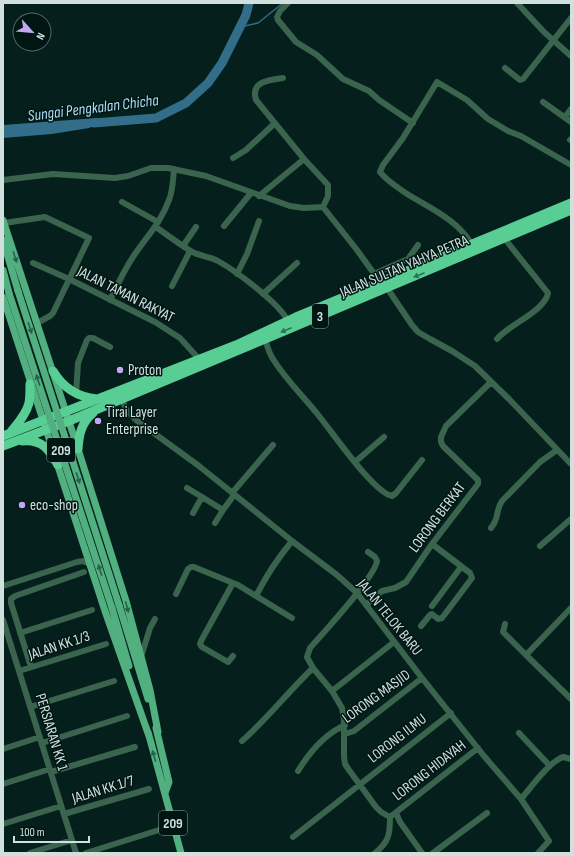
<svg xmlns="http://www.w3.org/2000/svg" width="574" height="856" viewBox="0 0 574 856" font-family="'Sofia Sans Condensed',sans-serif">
<rect width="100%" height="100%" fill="#05201c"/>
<path fill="#326d89" d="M 97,118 L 106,121 L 89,128 L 52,134 L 3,138 L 3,125 Z"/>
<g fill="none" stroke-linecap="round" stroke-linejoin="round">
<path stroke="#326d89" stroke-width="1.5" d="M 240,27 L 258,23 L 283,3"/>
<path stroke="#326d89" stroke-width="9" d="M 94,123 L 156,118 L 186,103 L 208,83 L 222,63 L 246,15 L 249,3"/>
<path stroke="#3a644e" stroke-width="6" d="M 288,3 L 280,11 L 277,17 L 278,20 L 296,42 L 317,55 L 343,79 L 369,91 L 379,100 L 413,123
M 517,3 L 544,32 L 571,56
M 505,68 L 520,80 L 523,79 L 571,18
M 283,78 C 270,80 250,81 256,100 L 304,159 L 328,185 L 328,196 L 323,207
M 543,102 L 571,122
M 565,117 L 571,109
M 570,140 L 571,139
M 233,158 L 246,150 L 275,123
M 3,180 L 53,174 L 115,178 L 128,176 L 151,168 L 168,168 L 206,176 L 290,206 L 304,208 L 323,207 L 357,250 L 380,282
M 259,196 L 304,159
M 122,202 L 158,222
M 4,223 L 45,217 L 89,238 L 53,313 L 50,316 L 37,323
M 224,226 L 251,193
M 156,227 C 167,235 178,243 189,250 C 197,256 209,256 218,261 C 236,271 279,303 288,321
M 472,245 C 458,219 427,207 404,192 C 396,186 386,180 380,172 L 383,165 L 403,138 L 437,82 L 467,100 L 488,119 L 508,131 L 521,136 L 571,165
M 183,246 L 196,227
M 33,263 L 69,279 L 155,322 L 180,338 L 199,359
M 237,274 L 247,254 L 259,221
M 374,274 L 408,259 L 418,245
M 172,286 L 190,251
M 387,288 L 412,325 L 418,332 L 430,339 L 452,351 L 475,366 L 509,399 L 571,464
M 263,294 L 297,263
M 110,300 C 118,284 125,268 135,254 C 148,235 161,222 169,200 C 173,190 173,179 174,169
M 265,339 C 267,346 269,353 273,359 C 286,380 304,397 319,416 C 333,433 373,492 392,496 L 396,493 L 422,460
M 497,339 C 508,325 545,311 548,293 L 504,238
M 76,394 L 78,363 L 87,340 L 89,338 L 93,338 L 110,347
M 121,398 L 127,411 L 136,420 L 199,466 L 292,541 L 337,575 L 357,593 L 422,678 L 484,756 L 521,799 L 549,841 L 538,853
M 355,462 L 384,437
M 187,488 L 202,497
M 232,493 L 273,445
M 193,513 L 202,497 L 223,510 L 234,495
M 215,523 L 223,510
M 491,528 C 500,517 495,511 502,501 L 540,462 L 557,450
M 540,546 L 571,519
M 368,552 L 375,557 L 377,561 C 375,577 323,633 310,648 L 307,657 L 313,668 L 332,691 L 342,708 L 344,719 L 344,756 L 345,764 L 349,770 L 376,807 L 381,812 L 390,817
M 3,586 L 77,562 L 83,561 L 90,564
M 176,594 L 188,569 L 191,567 L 194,567 L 238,585 L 292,618
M 256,596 C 266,576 278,558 292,541
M 366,605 L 382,591 L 395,588 L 406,582 L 432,544 L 478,484 L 478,480 L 443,446 L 441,442 L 441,437 L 446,426 L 491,382
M 432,606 L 461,567
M 3,620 L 76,853
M 505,624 L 503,632 L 526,655 L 571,608
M 421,626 L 430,615 L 432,614 L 438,619 L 442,618 L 472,578 L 470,573 L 432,544
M 20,633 L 92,610
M 526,655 L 571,699
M 233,656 L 228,662 L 202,647 L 200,644 L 201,641 L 233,583
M 141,657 L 150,628 L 155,619
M 31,667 L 11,603 L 11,599 L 15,596 L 84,572
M 19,671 L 106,644
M 332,691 L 394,642
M 30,707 L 114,681
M 519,733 L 550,766
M 345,734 L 354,731 L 422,678
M 242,741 C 268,718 288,692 313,668
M 42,743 L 127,716
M 3,749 L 40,737
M 298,771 C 309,753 325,734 345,725
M 51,772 L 135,747
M 3,784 L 50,769
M 521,799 C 532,786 548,763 563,757 L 571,759
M 396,813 L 400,822 L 422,853
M 64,814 L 149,789
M 390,817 L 478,748
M 3,824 L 61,806
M 293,837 L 451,713
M 30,853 L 72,840
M 86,853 L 159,830
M 375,853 C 389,842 390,834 390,817
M 433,853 L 487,813"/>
<path stroke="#51af80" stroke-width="7" d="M 3,220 L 78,449 L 126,601 L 150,690 L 158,732
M 3,240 L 18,291
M 3,270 L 9,293
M 3,297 L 105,611 L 149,736
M 119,605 L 148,699
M 112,608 L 129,666
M 156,728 L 169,782 L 165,793
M 148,732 L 181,853"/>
<path stroke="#58cd94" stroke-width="9" d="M 53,371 C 63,388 77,397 97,399
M 10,433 C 17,424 26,415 29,403 C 30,397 30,390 30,384
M 3,436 L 236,345 L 296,317 L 571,203
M 22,441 C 42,439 49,449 58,465
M 3,446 L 69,421 L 265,339 L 571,210
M 78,449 C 79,435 81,423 93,413"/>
<path stroke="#51af80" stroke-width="7" d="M 18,291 L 119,605
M 9,293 L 112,608"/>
</g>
<defs><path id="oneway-solid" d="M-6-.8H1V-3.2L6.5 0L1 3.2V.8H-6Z"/></defs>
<g fill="#28624a">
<use href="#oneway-solid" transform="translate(15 257) rotate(72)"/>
<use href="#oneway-solid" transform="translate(30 328) rotate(72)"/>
<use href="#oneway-solid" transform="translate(38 380) rotate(-108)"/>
<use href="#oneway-solid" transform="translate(78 478) rotate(72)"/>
<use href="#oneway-solid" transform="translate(100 570) rotate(-108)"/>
<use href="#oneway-solid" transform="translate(127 607) rotate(75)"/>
<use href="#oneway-solid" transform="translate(154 756) rotate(-106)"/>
</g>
<g fill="#2c7254">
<use href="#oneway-solid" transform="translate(419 275) rotate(157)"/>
<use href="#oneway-solid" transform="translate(286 330) rotate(157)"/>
</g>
<g fill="#c4a7f1" stroke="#001613" stroke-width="1.5">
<circle cx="120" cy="370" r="4"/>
<circle cx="98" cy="421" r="4"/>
<circle cx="22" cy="505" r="4"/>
</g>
<g text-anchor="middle" stroke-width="3" stroke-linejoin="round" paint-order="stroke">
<g fill="#001613" stroke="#92a3a0" stroke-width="1">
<rect x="312" y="304" width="16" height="24" rx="3"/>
<rect x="47" y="438" width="28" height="24" rx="3"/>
<rect x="159" y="811" width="28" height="24" rx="3"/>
</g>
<g font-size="14" font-weight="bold" fill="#d0e0dd">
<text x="320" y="321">3</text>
<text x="61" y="455">209</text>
<text x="173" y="828">209</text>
</g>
<g font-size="15" fill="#d0e0dd" stroke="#001613">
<text transform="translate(404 266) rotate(-23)" y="5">JALAN SULTAN YAHYA PETRA</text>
<text transform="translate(126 294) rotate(27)" y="5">JALAN TAMAN RAKYAT</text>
<text transform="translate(437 517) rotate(-53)" y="5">LORONG BERKAT</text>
<text transform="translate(390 617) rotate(51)" y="5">JALAN TELOK BARU</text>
<text transform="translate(59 645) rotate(-18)" y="5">JALAN KK 1/3</text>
<text transform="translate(376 696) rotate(-36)" y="5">LORONG MASJID</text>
<text transform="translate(52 732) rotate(73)" y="5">PERSIARAN KK 1</text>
<text transform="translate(397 738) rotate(-38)" y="5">LORONG ILMU</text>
<text transform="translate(429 770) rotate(-38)" y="5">LORONG HIDAYAH</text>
<text transform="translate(103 789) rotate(-17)" y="5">JALAN KK 1/7</text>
</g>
<g font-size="15" fill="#d0e0dd" stroke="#001613" text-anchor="start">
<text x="128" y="375">Proton</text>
<text x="106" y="417">Tirai Layer<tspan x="106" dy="17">Enterprise</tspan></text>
<text x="30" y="510">eco-shop</text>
</g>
<g font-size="16" font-style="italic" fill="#aadcf6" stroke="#001613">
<text transform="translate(93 107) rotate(-7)" y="6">Sungai Pengkalan Chicha</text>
</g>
</g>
<rect width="574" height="856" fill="none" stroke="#d0e0dd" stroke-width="8"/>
<g transform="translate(32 32) rotate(117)"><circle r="19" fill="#001613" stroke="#536764"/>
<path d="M0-3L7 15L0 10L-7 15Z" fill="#c4a7f1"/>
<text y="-6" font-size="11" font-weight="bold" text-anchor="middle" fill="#d0e0dd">N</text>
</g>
<path d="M14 836v6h75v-6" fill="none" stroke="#d0e0dd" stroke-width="2"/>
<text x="20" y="836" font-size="12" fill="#d0e0dd" stroke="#001613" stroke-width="3" paint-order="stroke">100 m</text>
</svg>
